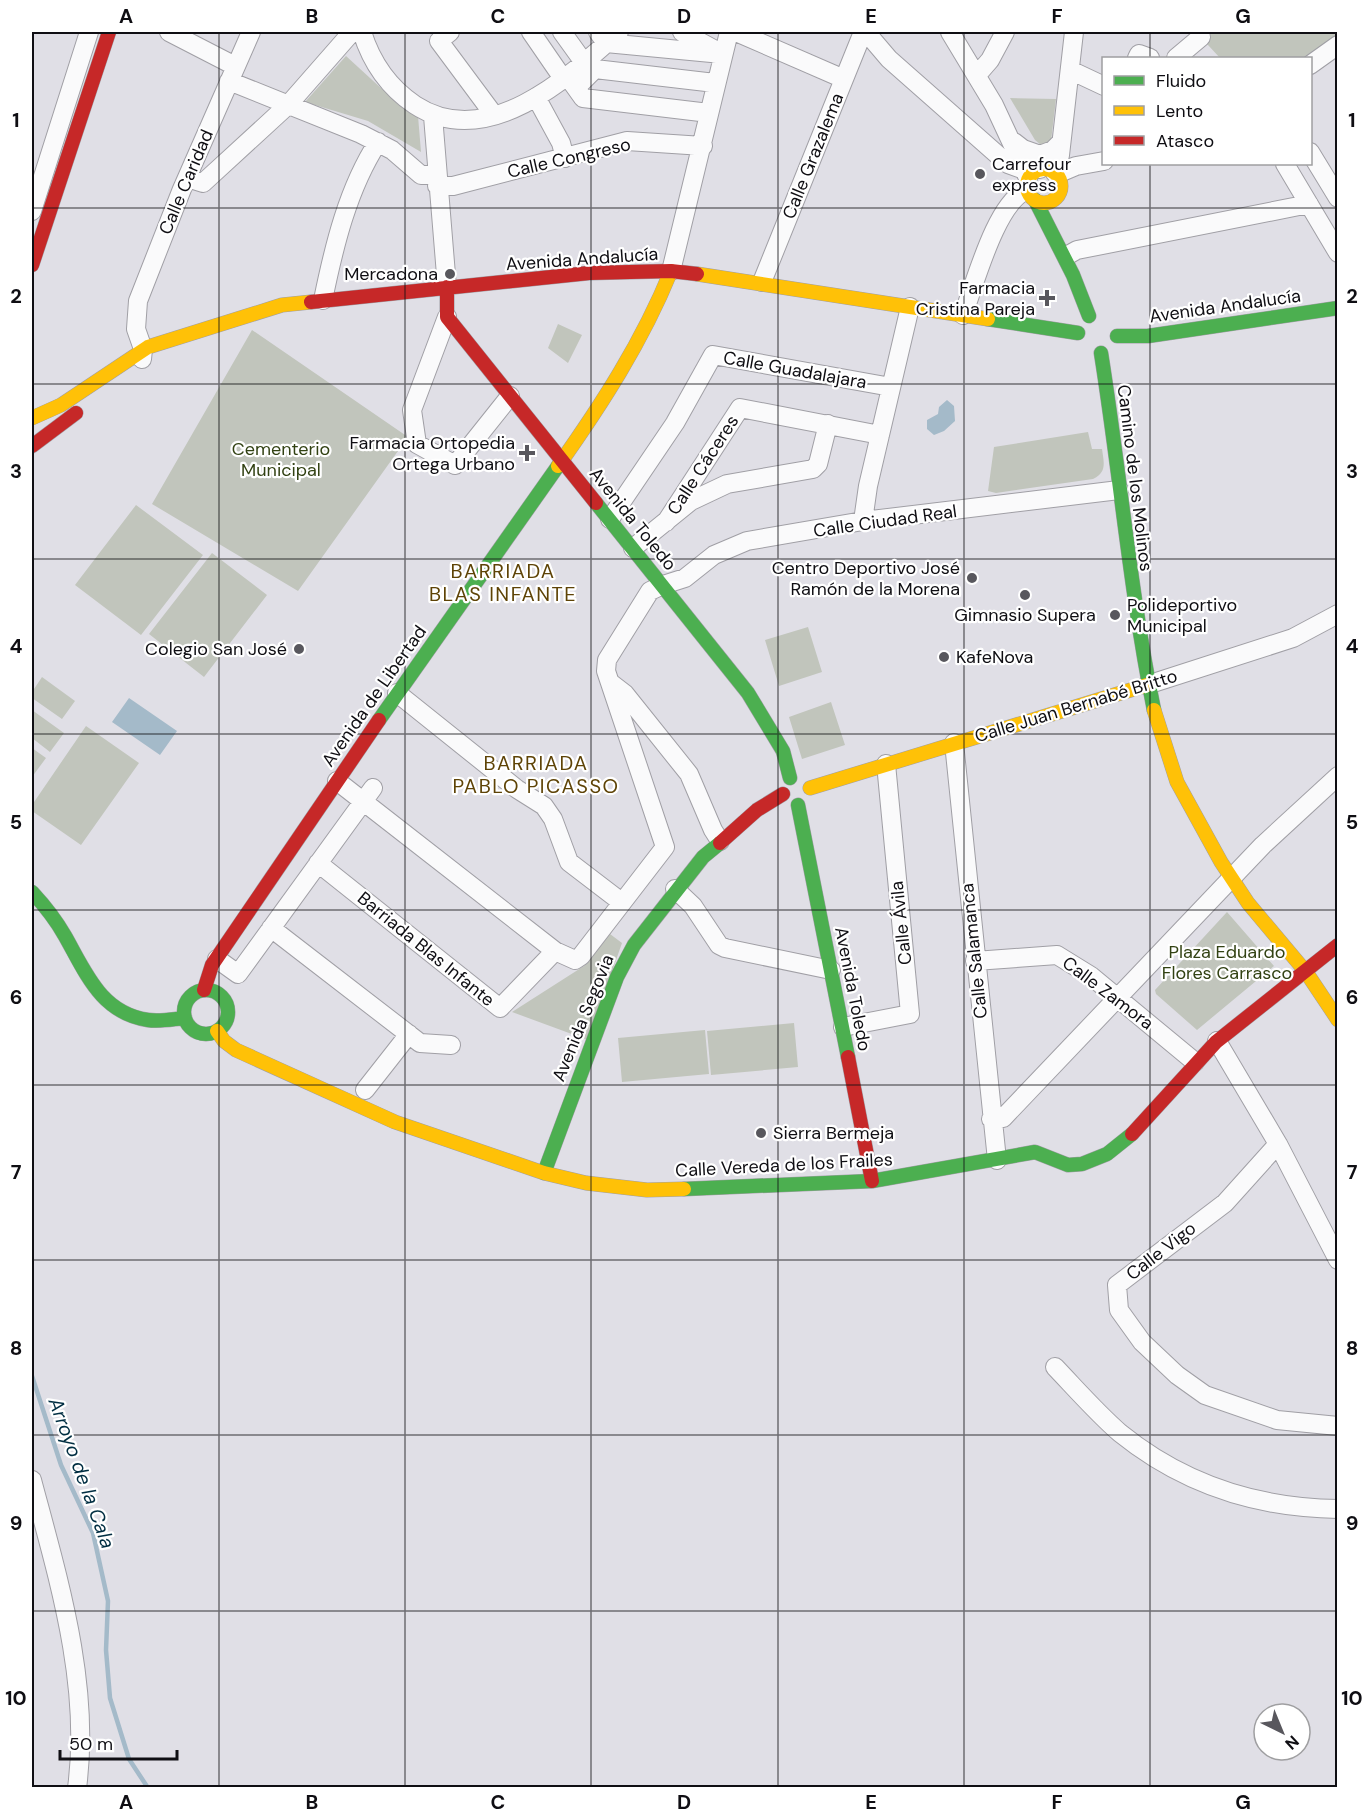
<svg xmlns="http://www.w3.org/2000/svg" width="1369" height="1819" viewBox="0 0 1369 1819" font-family="'DM Sans',sans-serif">
<rect width="100%" height="100%" fill="#e0dfe6"/>
<path fill="#c1c5bc" d="M 1196,32 L 1337,32 C 1334,43 1313,55 1301,58 C 1286,62 1238,58 1220,58 Z
M 346,56 L 382,89 L 418,116 L 421,152 L 368,121 L 305,102 Z
M 1010,98 L 1056,99 L 1051,141 L 1041,145 L 1035,140 Z
M 558,324 L 582,335 L 568,363 L 548,348 Z
M 252,330 L 408,437 L 298,591 L 152,504 Z
M 1088,432 L 1092,449 L 1102,449 C 1104,463 1107,472 1093,479 L 996,493 L 988,491 L 994,447 Z
M 136,505 L 203,555 L 141,635 L 75,585 Z
M 212,553 L 267,595 L 204,677 L 149,634 Z
M 808,627 L 822,672 L 779,686 L 765,640 Z
M 42,677 L 75,701 L 62,719 L 32,698 L 32,692 Z
M 831,702 L 845,745 L 802,759 L 789,717 Z
M 32,710 L 64,733 L 50,752 L 32,738 Z
M 86,726 L 139,763 L 81,845 L 32,811 L 32,805 Z
M 32,748 L 46,758 L 32,777 Z
M 1227,912 L 1274,966 L 1197,1030 L 1156,994 L 1155,990 Z
M 610,934 L 622,943 L 588,1040 L 512,1012 L 584,966 Z
M 794,1023 L 798,1067 L 711,1075 L 707,1031 Z
M 705,1030 L 709,1074 L 622,1082 L 618,1038 Z"/>
<path fill="#a4bac9" d="M 947,400 L 954,406 L 955,421 L 944,431 L 934,435 L 927,429 L 927,420 L 938,414 L 939,407 Z
M 129,698 L 177,731 L 160,755 L 112,722 Z"/>
<g fill="none" stroke-linecap="round" stroke-linejoin="round">
<path stroke="#a4bac9" stroke-width="4.5" d="M 32,1376 L 61,1465 L 93,1533 L 108,1601 L 106,1650 L 110,1698 L 129,1759 L 148,1788"/>
<g stroke="#a09fa5" stroke-width="20">
<path id="street" d="M 169,32 L 235,66
M 362,32 C 371,61 388,87 415,105 C 487,152 568,78 619,32
M 450,32 L 439,41 L 494,115
M 531,32 L 564,80
M 562,32 L 585,64
M 598,32 L 606,43 L 722,54
M 682,32 L 717,51
M 736,32 L 844,79
M 866,32 L 889,59 L 1008,164 L 1022,169 L 1040,169
M 950,32 L 994,105 L 1028,178
M 1137,58 L 1139,54 L 1150,58
M 1176,58 L 1201,37
M 1310,65 L 1338,45
M 1070,70 L 1104,86
M 977,75 L 990,60 L 1005,32
M 568,77 L 583,98 L 709,113
M 229,81 L 361,134 L 392,150 L 421,175 L 436,175
M 580,84 L 595,69 L 715,83
M 536,97 L 561,143 L 565,158
M 433,116 L 447,287
M 1014,142 L 1023,149 L 1040,155 L 1053,150 L 1061,142
M 1310,152 L 1338,198
M 1285,164 L 1338,253
M 1055,173 L 1060,155 L 1074,32
M 1057,174 L 1076,166 L 1104,161
M 187,178 L 203,183 L 288,105 L 352,32
M 437,186 L 453,186 L 627,141 L 703,146
M 32,211 L 89,32
M 1068,255 L 1077,250 L 1309,204
M 671,271 L 729,32
M 762,282 L 861,37 L 867,33
M 323,300 C 334,246 348,188 378,142
M 963,315 C 975,284 996,202 1027,190
M 447,317 L 412,410 L 417,444 L 455,465 L 510,396
M 142,359 L 143,349 L 136,329 L 138,301 L 182,189 L 251,32
M 610,519 L 675,423 L 713,355 L 891,387
M 863,521 L 868,486 L 910,307
M 666,522 L 740,408 L 880,435
M 633,548 L 691,501 L 727,484 L 813,469 L 818,464 L 828,424
M 612,684 L 625,694 L 689,774 L 713,830 L 720,841
M 1147,685 L 1293,638 L 1338,614
M 397,693 L 517,789 L 544,806 L 553,819 L 569,862 L 620,901
M 954,743 L 997,1160
M 337,781 L 555,951 L 575,960 L 581,956 L 665,847 L 606,671 L 607,660 L 650,591 L 663,585 L 685,578 L 714,555 L 747,541 L 863,521 L 1119,490
M 318,863 L 500,1008 L 555,951
M 675,889 L 693,906 L 719,945 L 725,948 L 831,970
M 271,928 L 420,1043 L 451,1045
M 217,959 L 238,974 L 373,788
M 975,961 L 1057,955 L 1091,976 L 1195,1062
M 843,1027 L 910,1014 L 886,764
M 1217,1041 L 1278,1144 L 1338,1260
M 365,1090 L 409,1034
M 991,1119 L 1003,1118 L 1263,845 L 1338,776
M 1278,1144 L 1225,1203 L 1117,1285 L 1119,1310 L 1142,1342 L 1177,1375 L 1205,1395 L 1277,1420 L 1338,1426
M 1055,1367 C 1076,1389 1097,1413 1120,1433 C 1183,1484 1257,1508 1338,1509
M 32,1480 C 58,1578 91,1684 77,1788"/>
</g>
<g stroke="#a09fa5" stroke-width="15">
<path id="fast" d="M 1035,200 L 1073,275 L 1089,316
M 988,319 L 1078,333
M 1117,336 L 1148,336 L 1338,308
M 1101,353 C 1120,472 1130,592 1154,710
M 596,503 L 748,693 L 783,751 L 790,778
M 379,720 L 558,466
M 798,805 L 848,1057
M 32,892 C 45,906 56,920 65,936 C 86,973 101,1013 148,1020 C 160,1022 173,1019 185,1018
M184 1012a22 22 0 1 1 44 0a22 22 0 1 1-44 0Z
M 544,1173 L 617,977 L 634,945 L 703,857 L 720,843
M 684,1189 L 872,1181 L 1035,1152 L 1068,1165 L 1082,1164 L 1107,1154 L 1132,1134"/>
</g>
<g stroke="#a09fa5" stroke-width="15">
<path id="slow" d="M1027 186a17 17 0 1 1 34 0a17 17 0 1 1-34 0Z
M 697,274 L 988,319
M 32,418 L 61,405 L 148,347 L 282,305 L 311,302
M 558,466 C 602,404 642,342 671,271
M 1154,710 L 1177,782 L 1221,862 L 1248,903 L 1306,972 L 1338,1020
M 810,788 L 1147,685
M 217,1031 L 224,1041 L 236,1050 L 395,1122 L 544,1173 L 586,1183 L 647,1190 L 684,1189"/>
</g>
<g stroke="#a09fa5" stroke-width="15">
<path id="jam" d="M 32,265 L 109,32
M 447,287 L 447,317 L 596,503
M 311,302 L 589,273 L 671,271 L 697,274
M 32,446 L 76,413
M 720,843 L 757,810 L 783,794
M 204,990 L 212,965 L 379,720
M 848,1057 L 872,1181
M 1132,1134 L 1216,1042 L 1338,945"/>
</g>
<use href="#street" stroke="#fafafb" stroke-width="18"/>
<use href="#fast" stroke="#4caf50" stroke-width="14"/>
<use href="#slow" stroke="#ffc107" stroke-width="14"/>
<use href="#jam" stroke="#c62828" stroke-width="14"/>
</g>
<path fill="none" stroke="#0f0e13" stroke-width="1.5" stroke-opacity="0.55" d="M 219,32 L 219,1788M 405,32 L 405,1788M 591,32 L 591,1788M 778,32 L 778,1788M 964,32 L 964,1788M 1150,32 L 1150,58M 1150,164 L 1150,1788M 32,208 L 1338,208M 32,384 L 1338,384M 32,559 L 1338,559M 32,734 L 1338,734M 32,910 L 1338,910M 32,1085 L 1338,1085M 32,1260 L 1338,1260M 32,1435 L 1338,1435M 32,1611 L 1338,1611"/>
<g fill="#58575d" stroke="#fff" stroke-width="2">
<circle cx="980" cy="174" r="6"/>
<circle cx="450" cy="274" r="6"/>
<path d="M1044 289h6v6h6v6h-6v6h-6v-6h-6v-6h6z"/>
<path d="M524 444h6v6h6v6h-6v6h-6v-6h-6v-6h6z"/>
<circle cx="972" cy="578" r="6"/>
<circle cx="1025" cy="595" r="6"/>
<circle cx="1115" cy="615" r="6"/>
<circle cx="299" cy="649" r="6"/>
<circle cx="944" cy="657" r="6"/>
<circle cx="761" cy="1133" r="6"/>
</g>
<g text-anchor="middle" stroke-width="4.5" stroke-linejoin="round" paint-order="stroke">
<g font-size="18" fill="#0f0e13" stroke="#fff">
<text transform="translate(813 156) rotate(-68)" y="6">Calle Grazalema</text>
<text transform="translate(569 158) rotate(-13)" y="6">Calle Congreso</text>
<text transform="translate(186 182) rotate(-67)" y="6">Calle Caridad</text>
<text transform="translate(582 259) rotate(-4)" y="6">Avenida Andalucía</text>
<text transform="translate(1225 306) rotate(-8)" y="6">Avenida Andalucía</text>
<text transform="translate(795 370) rotate(10)" y="6">Calle Guadalajara</text>
<text transform="translate(703 465) rotate(-57)" y="6">Calle Cáceres</text>
<text transform="translate(1135 478) rotate(83)" y="6">Camino de los Molinos</text>
<text transform="translate(633 519) rotate(51)" y="6">Avenida Toledo</text>
<text transform="translate(885 521) rotate(-8)" y="6">Calle Ciudad Real</text>
<text transform="translate(374 696) rotate(-55)" y="6">Avenida de Libertad</text>
<text transform="translate(1076 706) rotate(-17)" y="6">Calle Juan Bernabé Britto</text>
<text transform="translate(901 923) rotate(-96)" y="6">Calle Ávila</text>
<text transform="translate(426 949) rotate(39)" y="6">Barriada Blas Infante</text>
<text transform="translate(974 951) rotate(-96)" y="6">Calle Salamanca</text>
<text transform="translate(853 989) rotate(79)" y="6">Avenida Toledo</text>
<text transform="translate(1108 993) rotate(37)" y="6">Calle Zamora</text>
<text transform="translate(583 1018) rotate(-68)" y="6">Avenida Segovia</text>
<text transform="translate(784 1165) rotate(-3)" y="6">Calle Vereda de los Frailes</text>
<text transform="translate(1161 1251) rotate(-38)" y="6">Calle Vigo</text>
</g>
<g font-size="18" fill="#0f0e13" stroke="#fff" text-anchor="end">
<text x="992" y="170" text-anchor="start">Carrefour<tspan x="992" dy="21">express</tspan></text>
<text x="438" y="280">Mercadona</text>
<text x="1035" y="294">Farmacia<tspan x="1035" dy="21">Cristina Pareja</tspan></text>
<text x="515" y="449">Farmacia Ortopedia<tspan x="515" dy="21">Ortega Urbano</tspan></text>
<text x="960" y="574">Centro Deportivo José<tspan x="960" dy="21">Ramón de la Morena</tspan></text>
<text x="1127" y="611" text-anchor="start">Polideportivo<tspan x="1127" dy="21">Municipal</tspan></text>
<text x="1025" y="621" text-anchor="middle">Gimnasio Supera</text>
<text x="287" y="655">Colegio San José</text>
<text x="956" y="663" text-anchor="start">KafeNova</text>
<text x="773" y="1139" text-anchor="start">Sierra Bermeja</text>
</g>
<g font-size="18" fill="#324213" stroke="#fff">
<text x="281" y="455">Cementerio<tspan x="281" dy="21">Municipal</tspan></text>
<text x="1227" y="958">Plaza Eduardo<tspan x="1227" dy="21">Flores Carrasco</tspan></text>
</g>
<g font-size="20" letter-spacing="1.5" fill="#5e4306" stroke="#fff">
<text x="503" y="578">BARRIADA<tspan x="503" dy="23">BLAS INFANTE</tspan></text>
<text x="536" y="770">BARRIADA<tspan x="536" dy="23">PABLO PICASSO</tspan></text>
</g>
<g font-size="20" font-style="italic" fill="#012e42" stroke="#fff">
<text transform="translate(82 1473) rotate(70)" y="7">Arroyo de la Cala</text>
</g>
</g>
<rect width="1369" height="1819" fill="none" stroke="#ffffff" stroke-width="66"/>
<rect x="1102" y="57" width="210" height="108" fill="#ffffff" stroke="#9f9fa1" stroke-width="1.5"/>
<rect x="1114" y="76" width="30" height="9" fill="#4caf50" stroke="#9f9fa1" stroke-width="1.5"/>
<text x="1156" y="87" font-size="18" fill="#0f0e13">Fluido</text>
<rect x="1114" y="106" width="30" height="9" fill="#ffc107" stroke="#9f9fa1" stroke-width="1.5"/>
<text x="1156" y="117" font-size="18" fill="#0f0e13">Lento</text>
<rect x="1114" y="136" width="30" height="9" fill="#c62828" stroke="#9f9fa1" stroke-width="1.5"/>
<text x="1156" y="147" font-size="18" fill="#0f0e13">Atasco</text>
<g transform="translate(1282 1732) rotate(137)"><circle r="28" fill="#ffffff" stroke="#9f9fa1" stroke-width="1.5"/>
<path d="M0-4.5L10 22L0 15L-10 22Z" fill="#58575d"/>
<text y="-9" font-size="16" font-weight="bold" text-anchor="middle" fill="#0f0e13">N</text>
</g>
<path d="M60 1750v9h117v-9" fill="none" stroke="#0f0e13" stroke-width="3"/>
<text x="69" y="1750" font-size="18" fill="#0f0e13" stroke="#ffffff" stroke-width="4.5" paint-order="stroke">50 m</text>
<rect x="33" y="33" width="1303" height="1753" fill="none" stroke="#0f0e13" stroke-width="2"/>
<g font-size="20" text-anchor="middle" font-weight="bold" fill="#0f0e13">
<text x="126" y="23">A</text>
<text x="312" y="23">B</text>
<text x="498" y="23">C</text>
<text x="684" y="23">D</text>
<text x="871" y="23">E</text>
<text x="1057" y="23">F</text>
<text x="1243" y="23">G</text>
<text x="16" y="127">1</text>
<text x="1352" y="127">1</text>
<text x="16" y="303">2</text>
<text x="1352" y="303">2</text>
<text x="16" y="478">3</text>
<text x="1352" y="478">3</text>
<text x="16" y="653">4</text>
<text x="1352" y="653">4</text>
<text x="16" y="829">5</text>
<text x="1352" y="829">5</text>
<text x="16" y="1004">6</text>
<text x="1352" y="1004">6</text>
<text x="16" y="1179">7</text>
<text x="1352" y="1179">7</text>
<text x="16" y="1355">8</text>
<text x="1352" y="1355">8</text>
<text x="16" y="1530">9</text>
<text x="1352" y="1530">9</text>
<text x="16" y="1705">10</text>
<text x="1352" y="1705">10</text>
<text x="126" y="1809">A</text>
<text x="312" y="1809">B</text>
<text x="498" y="1809">C</text>
<text x="684" y="1809">D</text>
<text x="871" y="1809">E</text>
<text x="1057" y="1809">F</text>
<text x="1243" y="1809">G</text>
</g>
</svg>
